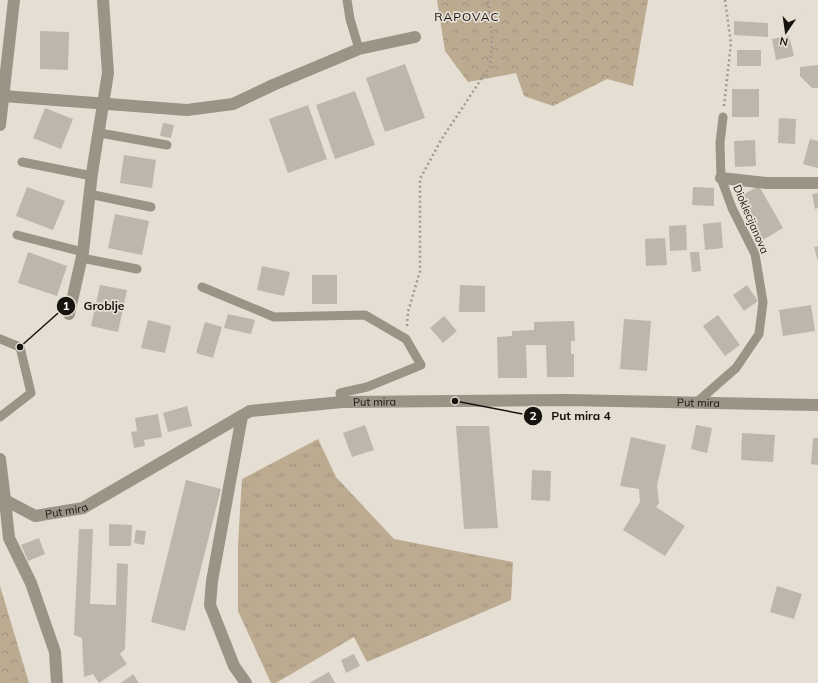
<svg xmlns="http://www.w3.org/2000/svg" width="818" height="683" viewBox="0 0 818 683" font-family="Mulish,sans-serif">
<defs>
<pattern id="grass-tufts" width="24" height="20" patternUnits="userSpaceOnUse"><rect width="24" height="20" fill="#bcab91"/><path d="M3 7l-1-3M5 7V3M7 7l1-3M15 17l-1-3M17 17v-4M19 17l1-3" fill="none" stroke="#a1927c"/></pattern>
<pattern id="forest-crowns" width="20" height="18" patternUnits="userSpaceOnUse"><rect width="20" height="18" fill="#bcab91"/><path d="M2 6a3 3 0 1 1 6 0M12 15a3 3 0 1 1 6 0" fill="none" stroke="#a1927c"/></pattern>
</defs>
<rect width="100%" height="100%" fill="#e5ded2"/>
<path fill="url(#grass-tufts)" d="M 318,439 L 336,477 L 394,539 L 513,562 L 511,600 L 367,662 L 354,637 L 276,683 L 271,683 L 238,611 L 238,544 L 242,479 Z"/>
<path fill="url(#forest-crowns)" d="M 437,0 L 648,0 L 633,86 L 607,79 L 553,106 L 524,96 L 516,73 L 468,82 L 445,51 Z
M 0,586 L 29,683 L 0,683 Z"/>
<path fill="#bdb6aa" d="M 734,21 L 768,23 L 768,37 L 734,35 Z
M 40,31 L 69,32 L 68,70 L 40,69 Z
M 789,36 L 794,56 L 776,60 L 772,39 Z
M 737,50 L 761,50 L 761,66 L 737,66 Z
M 405,64 L 425,118 L 385,132 L 366,78 Z
M 818,65 L 818,88 L 812,88 L 800,76 L 800,67 Z
M 732,89 L 759,89 L 759,117 L 732,117 Z
M 355,91 L 375,145 L 335,159 L 316,105 Z
M 308,105 L 327,159 L 288,173 L 269,119 Z
M 45,108 L 73,119 L 61,149 L 33,138 Z
M 779,118 L 796,119 L 795,144 L 778,143 Z
M 163,123 L 174,125 L 171,138 L 160,136 Z
M 810,139 L 818,141 L 818,168 L 803,164 Z
M 755,140 L 756,166 L 735,167 L 734,141 Z
M 124,155 L 156,160 L 152,188 L 120,183 Z
M 759,186 L 783,228 L 761,241 L 737,198 Z
M 27,187 L 65,201 L 53,230 L 16,216 Z
M 693,187 L 714,188 L 714,206 L 692,205 Z
M 818,193 L 818,208 L 815,209 L 812,194 Z
M 115,214 L 149,221 L 142,255 L 108,248 Z
M 721,222 L 723,248 L 705,250 L 703,224 Z
M 686,225 L 687,250 L 670,251 L 669,226 Z
M 665,238 L 667,265 L 646,266 L 645,239 Z
M 818,246 L 818,261 L 814,247 Z
M 28,252 L 67,266 L 57,296 L 18,283 Z
M 690,252 L 699,252 L 701,271 L 692,272 Z
M 262,266 L 290,272 L 284,296 L 257,290 Z
M 312,275 L 337,275 L 337,304 L 312,304 Z
M 100,285 L 127,290 L 118,332 L 91,326 Z
M 460,285 L 485,286 L 485,312 L 459,312 Z
M 747,285 L 758,301 L 744,311 L 733,295 Z
M 811,305 L 815,331 L 783,336 L 779,310 Z
M 228,314 L 255,320 L 251,334 L 224,328 Z
M 718,315 L 740,345 L 725,356 L 703,326 Z
M 444,316 L 457,331 L 443,343 L 430,328 Z
M 624,319 L 651,321 L 647,371 L 620,369 Z
M 148,320 L 171,326 L 165,353 L 141,348 Z
M 574,321 L 575,341 L 571,341 L 571,354 L 574,354 L 574,377 L 547,377 L 546,345 L 526,345 L 527,378 L 498,378 L 497,337 L 512,336 L 512,331 L 534,330 L 534,322 Z
M 205,322 L 222,327 L 213,358 L 196,353 Z
M 187,406 L 192,426 L 168,432 L 163,413 Z
M 158,414 L 162,437 L 144,440 L 145,446 L 134,448 L 131,432 L 137,431 L 135,418 Z
M 365,425 L 374,450 L 352,457 L 343,433 Z
M 696,425 L 712,428 L 707,453 L 691,449 Z
M 456,426 L 489,426 L 498,528 L 464,529 Z
M 742,433 L 775,435 L 773,462 L 741,460 Z
M 631,437 L 666,445 L 657,486 L 659,503 L 656,507 L 685,526 L 665,556 L 623,530 L 640,502 L 639,489 L 620,486 Z
M 813,438 L 818,438 L 818,465 L 811,464 Z
M 532,470 L 551,471 L 550,501 L 531,500 Z
M 186,480 L 221,489 L 185,631 L 151,622 Z
M 109,524 L 132,525 L 131,546 L 109,546 Z
M 79,529 L 93,529 L 90,604 L 116,605 L 117,563 L 128,564 L 125,649 L 120,654 L 127,664 L 99,683 L 93,674 L 84,677 L 82,638 L 74,635 Z
M 136,530 L 146,531 L 144,545 L 134,543 Z
M 39,538 L 45,554 L 28,561 L 21,545 Z
M 777,586 L 802,594 L 794,619 L 770,612 Z
M 354,654 L 360,666 L 346,673 L 341,660 Z
M 329,672 L 335,683 L 309,683 Z
M 133,674 L 139,683 L 121,683 Z"/>
<g fill="none" stroke-linecap="round" stroke-linejoin="round">
<path stroke="#9f9990" stroke-width="2.5" stroke-dasharray="2 3" stroke-linecap="butt" d="M 724,106 L 731,43 L 725,0
M 407,326 L 408,312 L 420,271 L 420,179 L 441,140 L 490,66 L 492,40 L 488,0"/>
<path stroke="#9b9386" stroke-width="9" d="M 347,0 L 350,19 L 359,49
M 100,133 L 167,145
M 22,162 L 92,176
M 89,194 L 151,207
M 17,235 L 83,252
M 82,258 L 137,269
M 202,287 L 274,317 L 365,315 L 406,339 L 421,365 L 367,387 L 340,393 L 342,402
M 0,339 L 20,347 L 31,393 L 0,417
M 697,402 L 736,368 L 759,334 L 763,302 L 755,254 L 732,208 L 721,178 L 720,143 L 723,117"/>
<g stroke="#9b9386" stroke-width="12">
<path d="M 3,96 L 187,110 L 233,104 L 273,85 L 359,49 L 415,37"/>
<path d="M 0,125 L 14,0"/>
<path d="M 721,178 L 767,183 L 818,183"/>
<path d="M 69,314 L 83,252 L 92,173 L 108,73 L 103,0"/>
<path d="M 242,416 L 212,581 L 210,605 L 234,666 L 246,683"/>
<path id="s1" d="M 0,459 L 5,500 L 35,516 L 83,508 L 250,411 L 342,402 L 566,400 L 818,405"/>
<path d="M 5,500 L 9,538 L 31,583 L 55,652 L 57,683"/>
</g>
</g>
<g text-anchor="middle" stroke-width="3.5" stroke-linejoin="round" paint-order="stroke">
<g font-size="11" fill="#171410" stroke="#e5ded2">
<text transform="translate(751 219) rotate(67)" y="4">Dioklecijanova</text>
<text dy="4" stroke="none"><textPath href="#s1" startOffset="442">Put mira</textPath></text>
<text dy="4" stroke="none"><textPath href="#s1" startOffset="766">Put mira</textPath></text>
<text dy="4" stroke="none"><textPath href="#s1" startOffset="107">Put mira</textPath></text>
</g>
<g font-size="12" letter-spacing="1" fill="#171410" stroke="#e5ded2">
<text x="467" y="21">RAPOVAC</text>
</g>
</g>
<path fill="none" stroke="#171410" stroke-width="1.5" d="M20 347L66 306M455 401L533 416"/>
<g fill="#171410" stroke="#e5ded2" stroke-width="1.5">
<circle cx="20" cy="347" r="4"/>
<circle cx="455" cy="401" r="4"/>
<circle cx="66" cy="306" r="10"/>
<circle cx="533" cy="416" r="10"/>
</g>
<g font-size="12" text-anchor="middle" font-weight="bold" fill="#fff">
<text x="66" y="310">1</text>
<text x="533" y="420">2</text>
</g>
<g font-size="12" text-anchor="middle" font-weight="bold" fill="#171410" stroke="#e5ded2" stroke-width="3.5" stroke-linejoin="round" paint-order="stroke">
<text x="104" y="310">Groblje</text>
<text x="581" y="420">Put mira 4</text>
</g>
<g transform="translate(786 32) rotate(193)" stroke="#e5ded2" stroke-width="3" paint-order="stroke">
<path d="M0-3L7 15L0 10L-7 15Z" fill="#171410"/>
<text y="-6" font-size="11" font-weight="bold" text-anchor="middle" fill="#171410">N</text>
</g>
</svg>
